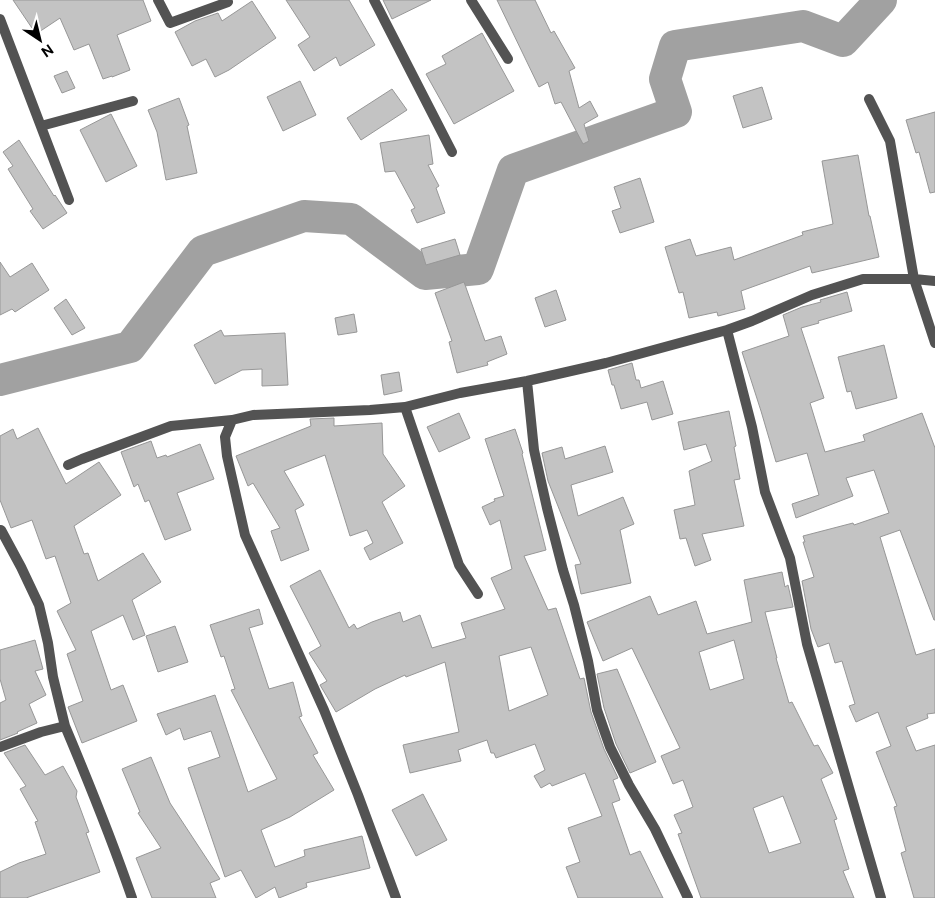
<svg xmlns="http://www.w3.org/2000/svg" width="935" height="898" viewBox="0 0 935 898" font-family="'Public Sans',sans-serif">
<rect width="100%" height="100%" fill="#fff"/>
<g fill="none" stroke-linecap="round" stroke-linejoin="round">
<path stroke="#a1a1a1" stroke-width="32" d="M 0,380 L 130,347 L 203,251 L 304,216 L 351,219 L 425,274 L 478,269 L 513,170 L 676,112 L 665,79 L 675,46 L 803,26 L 843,41 L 881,0"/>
</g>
<path fill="#c3c3c3" stroke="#979797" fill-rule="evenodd" d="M 13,0 L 143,0 L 151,21 L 117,35 L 130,70 L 112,77 L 112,76 L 103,79 L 89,44 L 74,50 L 60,18 L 36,34 Z
M 286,0 L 349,0 L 375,45 L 340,66 L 336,57 L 314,71 L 298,45 L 310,37 Z
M 383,0 L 431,0 L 392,19 Z
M 497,0 L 535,0 L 551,33 L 554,31 L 575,68 L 569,71 L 579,108 L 590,101 L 598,116 L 584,124 L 589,141 L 583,144 L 561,102 L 555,104 L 548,82 L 539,87 Z
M 252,1 L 276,38 L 229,70 L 215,77 L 206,59 L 192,66 L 175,32 L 195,21 L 218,13 L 222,21 Z
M 482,33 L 514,91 L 454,124 L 426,74 L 446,64 L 442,56 Z
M 67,71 L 75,88 L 62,93 L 54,76 Z
M 300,81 L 316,115 L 283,131 L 267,97 Z
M 762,87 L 772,119 L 743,128 L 733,96 Z
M 392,89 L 407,110 L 361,140 L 347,118 Z
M 179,98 L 189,125 L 187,126 L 197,173 L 166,180 L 157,132 L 148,110 Z
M 935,112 L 935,192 L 930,193 L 919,152 L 916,153 L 906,120 Z
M 111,114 L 137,166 L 106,182 L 80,130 Z
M 429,135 L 433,164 L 428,165 L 439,186 L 436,188 L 445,213 L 417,223 L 411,210 L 415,208 L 395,171 L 385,172 L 380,143 Z
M 19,140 L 54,196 L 55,195 L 67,213 L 43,229 L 30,211 L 33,209 L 8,169 L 13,166 L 3,152 Z
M 858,155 L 869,216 L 870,216 L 879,257 L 812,273 L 810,266 L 741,291 L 745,309 L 718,316 L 717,312 L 689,318 L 683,292 L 679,293 L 665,247 L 690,239 L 696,256 L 731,247 L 734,260 L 803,235 L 802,232 L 833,224 L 822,161 Z
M 640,178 L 654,222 L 620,233 L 612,211 L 621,208 L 614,187 Z
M 455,239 L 460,255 L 426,265 L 421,249 Z
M 0,262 L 10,277 L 32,263 L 49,290 L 15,312 L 12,309 L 0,315 Z
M 464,282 L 485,341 L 501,336 L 507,354 L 487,362 L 488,365 L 457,373 L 449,342 L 452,341 L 435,293 Z
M 556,290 L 566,320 L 545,327 L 535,298 Z
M 847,292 L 852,311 L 818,321 L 819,323 L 801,328 L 824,398 L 810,403 L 825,452 L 865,441 L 863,435 L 922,413 L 935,448 L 935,620 L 934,620 L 900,530 L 880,537 L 916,655 L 935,649 L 935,713 L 927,714 L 928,718 L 906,727 L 916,751 L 935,745 L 935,898 L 914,898 L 901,853 L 906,851 L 894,807 L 897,806 L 876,752 L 891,746 L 878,712 L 856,722 L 849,706 L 855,704 L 842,661 L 835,663 L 829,643 L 818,647 L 811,629 L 802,581 L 814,577 L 803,542 L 805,542 L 803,536 L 853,523 L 854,525 L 889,513 L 874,470 L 846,478 L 853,496 L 796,518 L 792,504 L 819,495 L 807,453 L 776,462 L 761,411 L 742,352 L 789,336 L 783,315 L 802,307 L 821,302 L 820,300 Z
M 66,299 L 85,328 L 72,335 L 54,308 Z
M 354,314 L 357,332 L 338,335 L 335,318 Z
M 221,330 L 224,336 L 285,333 L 288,385 L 262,386 L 262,369 L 242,370 L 215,384 L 194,345 Z
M 884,345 L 897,398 L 856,409 L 851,391 L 847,392 L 838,357 Z
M 632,363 L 636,380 L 639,380 L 641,388 L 663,381 L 673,414 L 652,420 L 647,402 L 621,409 L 614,385 L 612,385 L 608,370 Z
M 399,372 L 402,391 L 384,395 L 381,375 Z
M 729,411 L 736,446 L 734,447 L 740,479 L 734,480 L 744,526 L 702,534 L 711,560 L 695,566 L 686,538 L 680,539 L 674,510 L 695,505 L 689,471 L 712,461 L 706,444 L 684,450 L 678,422 Z
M 459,413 L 470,438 L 439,452 L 427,427 Z
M 334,418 L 334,426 L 382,423 L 383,454 L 405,486 L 382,502 L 403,543 L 370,560 L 364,548 L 373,543 L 367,530 L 350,536 L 325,455 L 284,471 L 304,505 L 295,510 L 309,550 L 281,561 L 271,531 L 280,528 L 253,483 L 248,486 L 236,456 L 311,426 L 310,419 Z
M 38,428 L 66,484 L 99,462 L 121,495 L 74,526 L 84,554 L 88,553 L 98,581 L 143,553 L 161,582 L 132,600 L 145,635 L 133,640 L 123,615 L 91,631 L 111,690 L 123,685 L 137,721 L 82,743 L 68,707 L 83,701 L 67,654 L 76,650 L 57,611 L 71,603 L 55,556 L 46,559 L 32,520 L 11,528 L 0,500 L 0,436 L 13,429 L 17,439 Z
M 515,429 L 523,453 L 522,454 L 546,550 L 524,556 L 548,610 L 556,608 L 580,679 L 584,678 L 591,712 L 604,749 L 618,778 L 613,780 L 620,800 L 612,803 L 630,855 L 640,851 L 663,898 L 578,898 L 566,867 L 580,862 L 568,828 L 602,816 L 585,773 L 552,786 L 550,783 L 541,788 L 534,776 L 545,770 L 535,744 L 496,758 L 494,753 L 491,753 L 487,740 L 458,750 L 461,761 L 410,773 L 403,745 L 459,732 L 445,662 L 406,677 L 405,675 L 375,689 L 336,712 L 320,685 L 327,681 L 309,653 L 321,646 L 290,586 L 320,570 L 349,628 L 354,624 L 357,629 L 372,622 L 400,612 L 403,622 L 420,615 L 432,648 L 466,638 L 461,623 L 505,609 L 491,578 L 512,569 L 500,520 L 490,525 L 482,507 L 495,501 L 494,499 L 504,496 L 485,439 ZM 531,647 L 548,695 L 509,711 L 499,656 Z
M 151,441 L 157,458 L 166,455 L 167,457 L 200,444 L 214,479 L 177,493 L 191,530 L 165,540 L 149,500 L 145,502 L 138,484 L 134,487 L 121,452 Z
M 605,446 L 613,472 L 571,485 L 578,516 L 623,497 L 634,524 L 620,530 L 631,583 L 581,594 L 575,565 L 581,564 L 548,481 L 542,453 L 562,447 L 565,459 Z
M 782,572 L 785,587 L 788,585 L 793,607 L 765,612 L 777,658 L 776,658 L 789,703 L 792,702 L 814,746 L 818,745 L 833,773 L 821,779 L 837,819 L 834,820 L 849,869 L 843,871 L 854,898 L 701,898 L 678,834 L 682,833 L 674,815 L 693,807 L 683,780 L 673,784 L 661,756 L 680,748 L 632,648 L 603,661 L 587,622 L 650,596 L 658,615 L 696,601 L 707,634 L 752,622 L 744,580 ZM 734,640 L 744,679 L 710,690 L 699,652 ZM 783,796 L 801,843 L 769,853 L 753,808 Z
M 259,609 L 263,624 L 249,628 L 269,689 L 293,682 L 302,716 L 299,717 L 318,753 L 313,755 L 334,790 L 290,817 L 261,830 L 275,867 L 305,856 L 304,850 L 362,836 L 370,868 L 306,883 L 307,887 L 279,898 L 275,887 L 256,898 L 241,870 L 225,877 L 188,768 L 220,757 L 211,731 L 184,740 L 180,728 L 166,735 L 157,714 L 215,695 L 248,792 L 277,779 L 231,690 L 235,689 L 224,656 L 221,657 L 210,625 Z
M 175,626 L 188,662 L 158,672 L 146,636 Z
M 35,640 L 43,669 L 35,671 L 46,695 L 29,704 L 37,723 L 17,732 L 18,733 L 0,740 L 0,703 L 6,700 L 0,679 L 0,650 Z
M 617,669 L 656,762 L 630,773 L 616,744 L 604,708 L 597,674 Z
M 25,745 L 45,775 L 63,766 L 77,791 L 76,797 L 89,832 L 86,833 L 100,872 L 26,898 L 0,898 L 0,872 L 19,863 L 46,854 L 35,822 L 38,821 L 20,789 L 26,786 L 4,753 Z
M 151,757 L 170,803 L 220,879 L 210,883 L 216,898 L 152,898 L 136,858 L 161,848 L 138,813 L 140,812 L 122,769 Z
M 423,794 L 447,840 L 416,856 L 392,810 Z"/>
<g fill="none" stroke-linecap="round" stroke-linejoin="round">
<path stroke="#535353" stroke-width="10" d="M 158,0 L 170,23 L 228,2
M 374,0 L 452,152
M 471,0 L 508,59
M 0,19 L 69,200
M 869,99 L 890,141 L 914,279 L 935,343
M 41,126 L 133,101
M 727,330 L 752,427 L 765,492 L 790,558 L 807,644 L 881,898
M 527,381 L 534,450 L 547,508 L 563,570 L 574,605 L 588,661 L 597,710 L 610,747 L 629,785 L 655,829 L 688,898
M 405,407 L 459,565 L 478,594
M 232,420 L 225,437 L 227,456 L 245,535 L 324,710 L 358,795 L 396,898
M 68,465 L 82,459 L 171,426 L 232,420 L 253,415 L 370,410 L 405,407 L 460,393 L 527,381 L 606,363 L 727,330 L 752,321 L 812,295 L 863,279 L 914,279 L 935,281
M 1,530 L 21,567 L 39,605 L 48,643 L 53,677 L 65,726
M 0,747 L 41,732 L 65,726 C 89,783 112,840 132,898"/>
</g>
<g transform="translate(40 40) rotate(145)" stroke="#ffffff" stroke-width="4" paint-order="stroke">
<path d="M0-4L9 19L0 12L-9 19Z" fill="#000000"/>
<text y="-8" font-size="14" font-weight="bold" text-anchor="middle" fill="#000000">N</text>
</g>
</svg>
